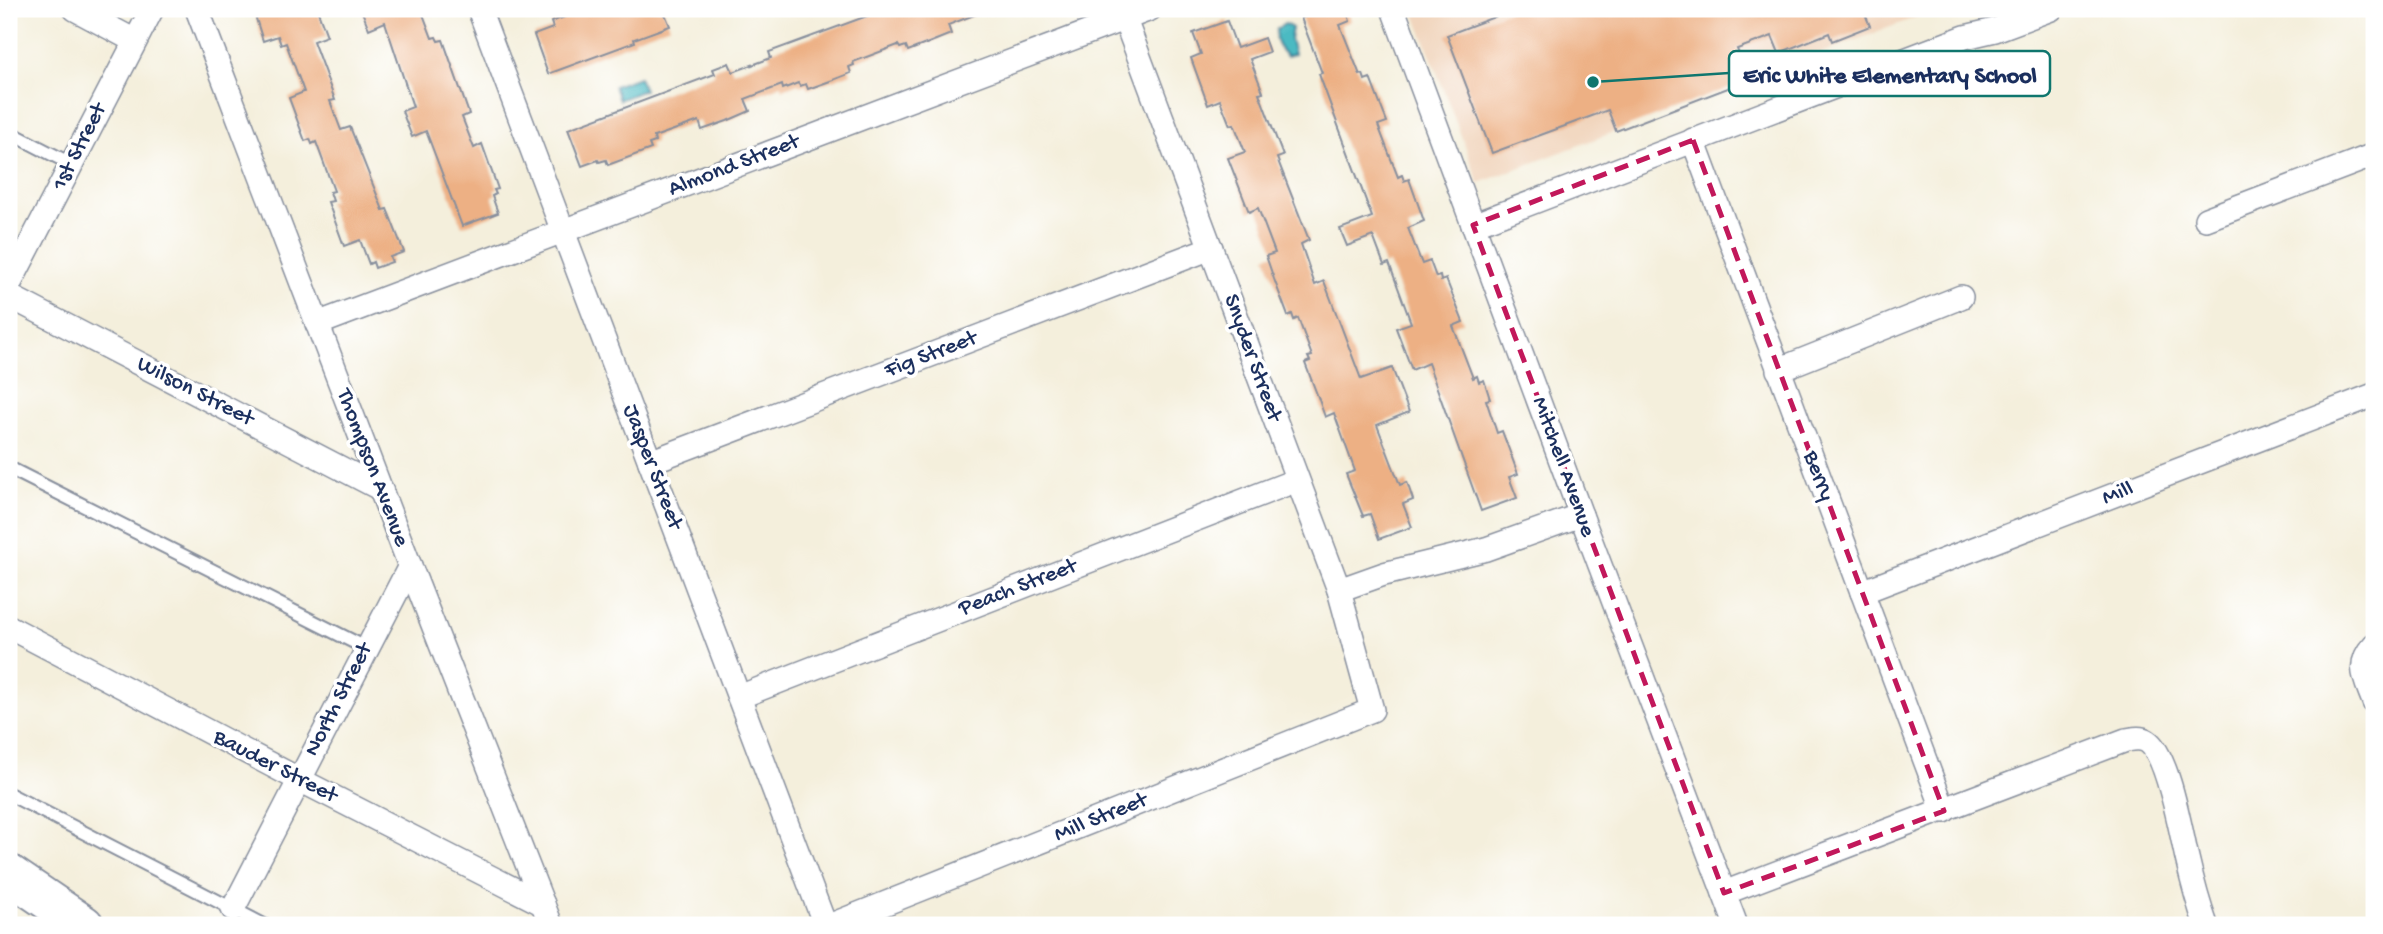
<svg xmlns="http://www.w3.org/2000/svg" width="2383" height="934" font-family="'Gochi Hand',sans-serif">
  <rect width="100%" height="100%" fill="#fff"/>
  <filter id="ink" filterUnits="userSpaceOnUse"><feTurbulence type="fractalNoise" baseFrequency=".0143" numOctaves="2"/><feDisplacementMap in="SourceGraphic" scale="14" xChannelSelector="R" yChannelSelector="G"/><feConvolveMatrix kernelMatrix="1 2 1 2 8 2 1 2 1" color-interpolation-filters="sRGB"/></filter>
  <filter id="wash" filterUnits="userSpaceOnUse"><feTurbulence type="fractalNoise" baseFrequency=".00686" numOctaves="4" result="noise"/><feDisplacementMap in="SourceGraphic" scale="28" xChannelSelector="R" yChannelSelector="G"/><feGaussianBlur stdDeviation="1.57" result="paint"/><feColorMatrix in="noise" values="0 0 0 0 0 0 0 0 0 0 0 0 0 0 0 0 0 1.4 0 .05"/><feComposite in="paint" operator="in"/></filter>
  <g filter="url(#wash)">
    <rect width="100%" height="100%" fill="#f4efdc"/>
    <polygon fill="#f1d5bd" points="1413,9 1938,9 1479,183"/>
    <g fill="#4bbac2" stroke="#337490" stroke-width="2">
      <path d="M1285,24L1292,28L1290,39L1294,54L1287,56C1278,48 1273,41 1277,29Z"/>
      <polygon points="639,77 644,90 619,100 614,86"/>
    </g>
    <g id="blocks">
      <g fill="#edb084">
        <polygon points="253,9 317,9 327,36 313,41 335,100 330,101 341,130 350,127 383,210 387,209 404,252 390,257 392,262 375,268 373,262 369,264 360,240 344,246 328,202 333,201 330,192 334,191 316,142 312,144 310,139 305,141 289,98 304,92 286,43 281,45 278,36 263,41"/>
        <polygon points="361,9 421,9 432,38 436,37 438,41 443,40 469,114 462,117 474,148 482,144 498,189 494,190 496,194 492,196 498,213 462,226 426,131 412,137 402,111 413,107 385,22 369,29"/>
        <polygon points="586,9 663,9 670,26 634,39 635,42 548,74 534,35 553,28 551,22"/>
        <polygon points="886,9 987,10 948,25 951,34 926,44 908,51 906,46 900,48 898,45 853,62 854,65 849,67 851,73 833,80 808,89 806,84 800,86 798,83 783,89 782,85 745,99 750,111 727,121 702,130 699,121 654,137 655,142 649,144 651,149 608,165 606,160 599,162 598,160 582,166 568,129 715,74 713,69 729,63 733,72 771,58 769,52"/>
        <polygon points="1307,9 1346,9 1350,21 1340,25 1360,75 1363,74 1365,80 1370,78 1380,104 1387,122 1378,125 1398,177 1402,175 1404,181 1409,179 1424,221 1408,228 1422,264 1430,261 1436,277 1440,276 1441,281 1446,279 1463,322 1453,326 1473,378 1477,376 1479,382 1484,380 1490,399 1486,400 1497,433 1502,431 1518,474 1509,477 1517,498 1481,511 1428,363 1412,370 1396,328 1411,323 1389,263 1384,265 1373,236 1347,246 1340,229 1372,217 1319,74 1322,73 1301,18 1309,15"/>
        <polygon points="1515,9 1863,9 1870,26 1832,41 1829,33 1779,53 1772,36 1737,49 1749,80 1616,131 1608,110 1492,153 1447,35"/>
        <polygon points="1227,21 1237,48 1264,38 1269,52 1250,59 1263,92 1259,93 1283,156 1277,158 1309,240 1301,244 1315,285 1324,281 1361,379 1392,368 1409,412 1377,425 1400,485 1407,482 1413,500 1403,504 1412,527 1379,539 1370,514 1363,516 1346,474 1355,471 1334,413 1325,417 1318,397 1305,363 1310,361 1308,357 1312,356 1298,318 1294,320 1292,314 1288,316 1274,279 1266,256 1275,253 1258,208 1249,212 1228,158 1245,152 1234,124 1230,125 1220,100 1208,105 1191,58 1201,54 1193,33"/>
      </g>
    </g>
  </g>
  <g filter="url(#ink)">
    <use href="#blocks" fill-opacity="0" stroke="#888f9d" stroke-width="2"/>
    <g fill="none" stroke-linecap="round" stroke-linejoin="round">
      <g stroke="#888f9d" stroke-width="16">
        <g id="service">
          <polyline points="9,132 71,164"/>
          <polyline points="9,468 366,648"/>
          <polyline points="9,794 264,925"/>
        </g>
      </g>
      <g stroke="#888f9d" stroke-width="26">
        <g id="minor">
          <polyline points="75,9 135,41"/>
          <polyline points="197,9 410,566 551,925"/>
          <polyline points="479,9 825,925"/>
          <polyline points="1393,9 1581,515 1736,925"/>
          <polyline points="1693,140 1944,811"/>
          <polyline points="2206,219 2374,155"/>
          <polyline points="1473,225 1965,37 1995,30 2051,9"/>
          <polyline points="9,285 152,9"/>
          <polyline points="9,296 381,489"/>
          <polyline points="317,324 1150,9"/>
          <polyline points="1778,370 1961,297"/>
          <polyline points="650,462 1211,248"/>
          <polyline points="1339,590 1384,574 1486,549 1581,515"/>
          <polyline points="1862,592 2374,395"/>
          <polyline points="9,627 298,779 543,904"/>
          <path d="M2374,645C2355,665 2366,680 2374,702"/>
          <polyline points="739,697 1297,480"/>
          <path d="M1724,893L2126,740C2133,739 2140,737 2147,741C2168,754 2181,833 2187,858C2192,880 2198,903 2206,925"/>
          <polyline points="233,909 410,566"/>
          <polyline points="831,925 1372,710 1339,590 1121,9"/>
        </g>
      </g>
      <g stroke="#888f9d" stroke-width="42">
        <polyline id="motorway" points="9,874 84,925"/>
      </g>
      <use href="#service" stroke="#fff" stroke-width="12"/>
      <use href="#minor" stroke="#fff" stroke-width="23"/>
      <use href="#motorway" stroke="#fff" stroke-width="38"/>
    </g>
  </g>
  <path fill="none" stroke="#c2185b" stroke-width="5" stroke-dasharray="14 9" stroke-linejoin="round" d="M1693,140L1944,811L1724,893L1473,225Z"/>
  <g text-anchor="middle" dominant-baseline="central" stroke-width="7" stroke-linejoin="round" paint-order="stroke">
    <g font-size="23" fill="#1b2f5e" stroke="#fff">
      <text transform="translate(80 147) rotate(-63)">1st Street</text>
      <text transform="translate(734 166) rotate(-21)">Almond Street</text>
      <text transform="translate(931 355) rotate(-21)">Fig Street</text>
      <text transform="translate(1252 358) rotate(70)">Snyder Street</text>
      <text transform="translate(195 392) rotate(27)">Wilson Street</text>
      <text transform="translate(652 467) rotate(69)">Jasper Street</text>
      <text transform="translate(1563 467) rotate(70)">Mitchell Avenue</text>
      <text transform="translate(372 468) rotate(69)">Thompson Avenue</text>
      <text transform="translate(1818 476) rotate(69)">Berry</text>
      <text transform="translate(2118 494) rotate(-21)">Mill</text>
      <text transform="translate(1018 588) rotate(-21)">Peach Street</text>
      <text transform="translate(339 700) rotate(-63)">North Street</text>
      <text transform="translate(275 767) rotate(27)">Bauder Street</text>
      <text transform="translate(1101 818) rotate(-22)">Mill Street</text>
    </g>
  </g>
  <path fill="none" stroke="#0f766e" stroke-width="2.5" d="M1593 82L1729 73"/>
  <circle fill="#0f766e" stroke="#fff" stroke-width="2.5" cx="1593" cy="82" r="7"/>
  <rect fill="#fff" stroke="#0f766e" stroke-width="2.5" x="1729" y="51" width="321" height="45" rx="7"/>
  <g font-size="24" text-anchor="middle" font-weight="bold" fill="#1b2f5e">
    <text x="1890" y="82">Eric White Elementary School</text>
  </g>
  <rect width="2383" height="934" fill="none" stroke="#fff" stroke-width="35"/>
</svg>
